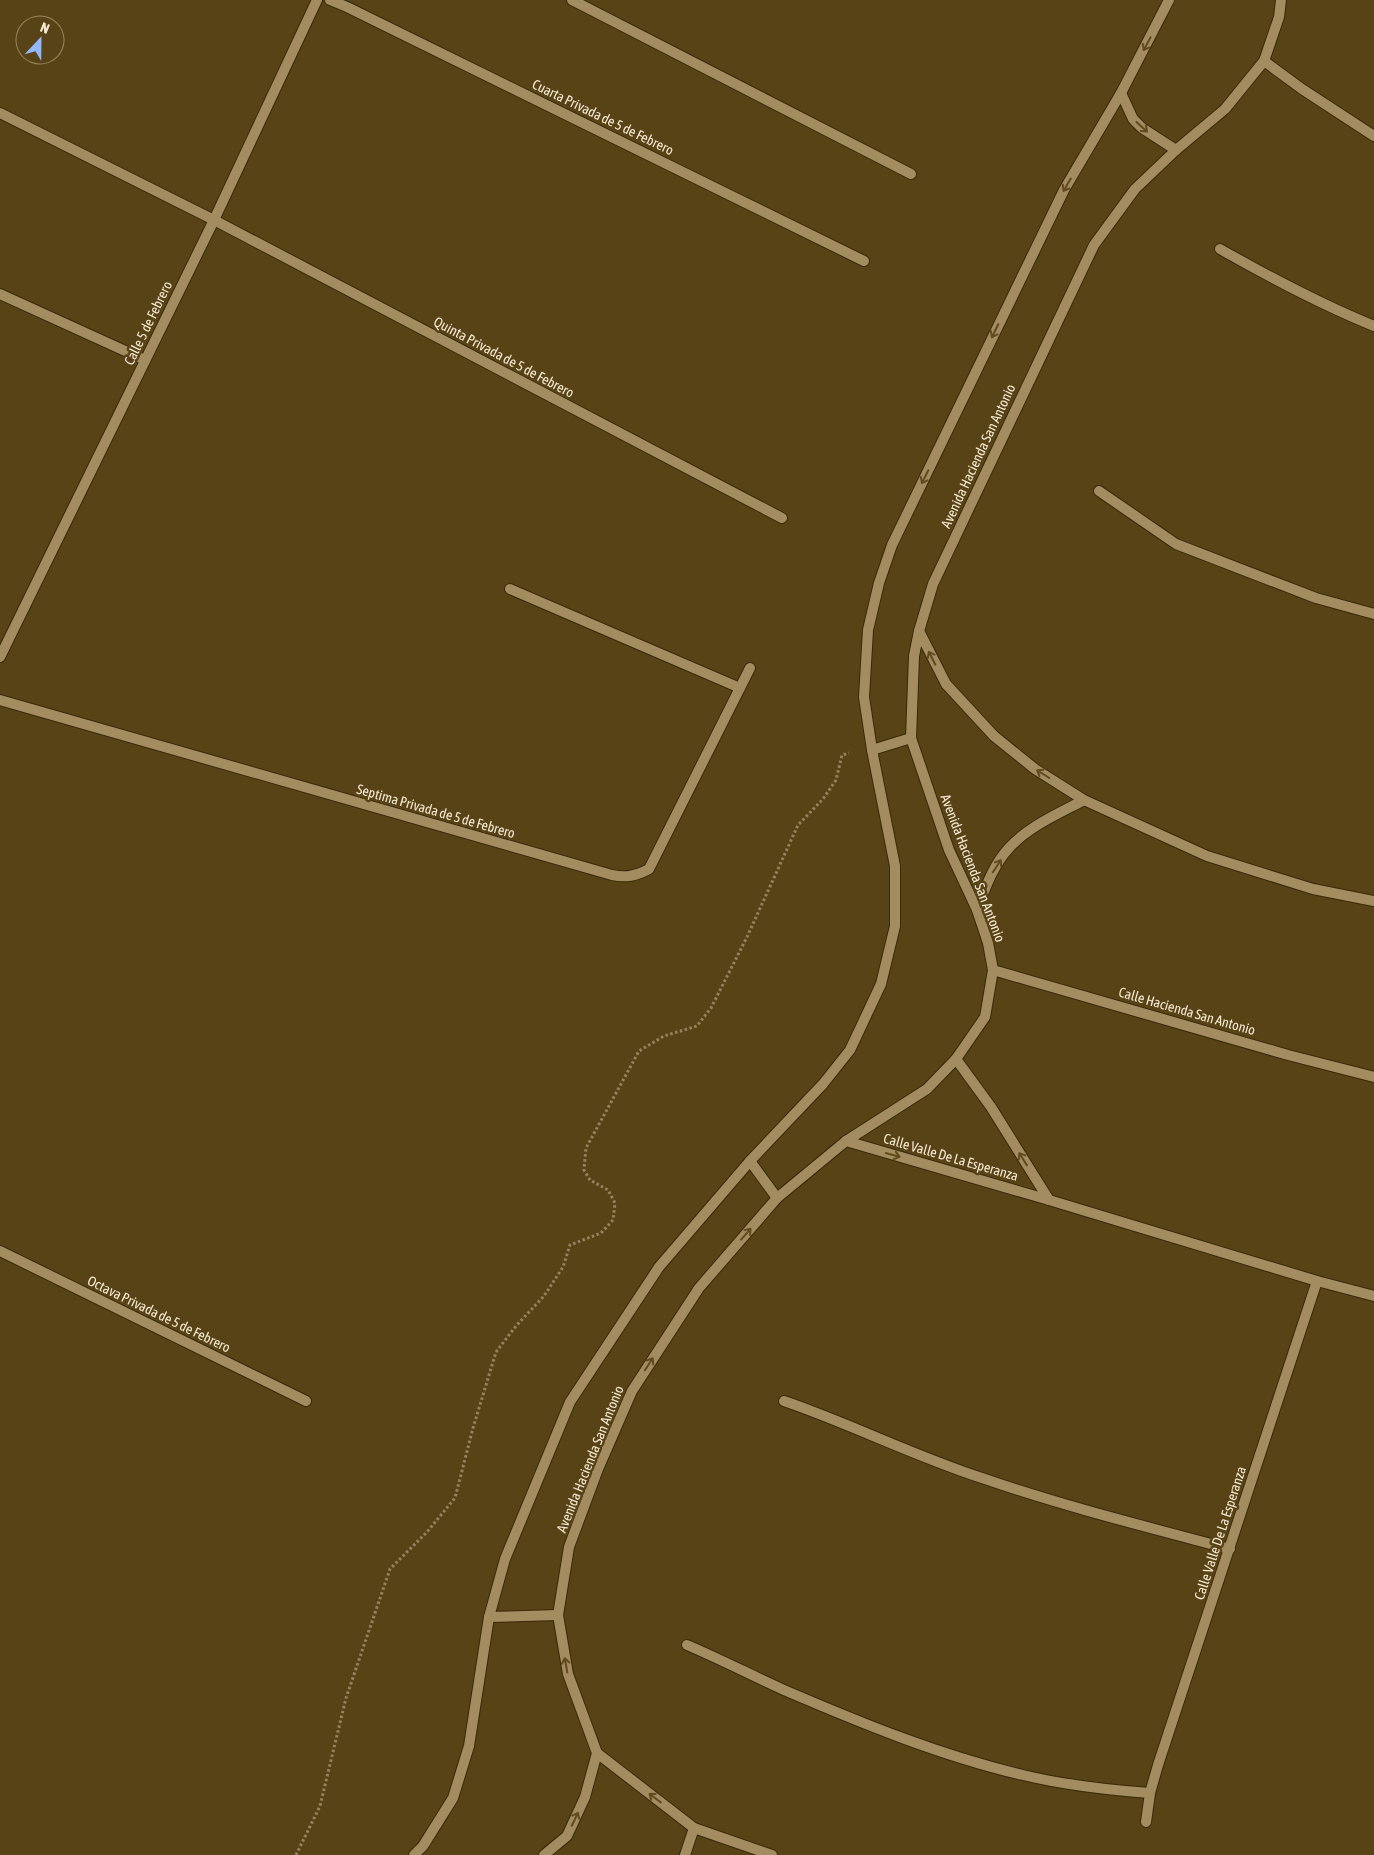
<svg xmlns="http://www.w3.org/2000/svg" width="1374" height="1855" font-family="'Asap Condensed',sans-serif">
  <rect width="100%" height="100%" fill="#584317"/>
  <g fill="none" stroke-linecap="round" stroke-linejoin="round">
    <g stroke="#392a08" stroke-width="12">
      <g id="street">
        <polyline points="330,0 347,7 864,261"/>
        <polyline points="572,0 911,174"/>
        <polyline points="1264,61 1302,89 1374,136"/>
        <polyline points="1121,93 1133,119 1142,128 1176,150"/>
        <polyline points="0,113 214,220 782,518"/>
        <path d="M1220,249C1271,278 1320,304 1374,326"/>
        <polyline points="0,294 145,360"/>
        <polyline points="1099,491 1176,544 1316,598 1374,614"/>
        <polyline points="510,589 740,688"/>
        <polyline points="919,631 946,684 994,736 1035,769 1084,800 1207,856 1313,889 1374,901"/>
        <polyline points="0,657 214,220 317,0"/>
        <path d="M0,700L612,875C626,878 636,876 649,869L750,668"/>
        <polyline points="872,750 911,738"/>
        <path d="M977,910C985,889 993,865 1009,848C1029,826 1058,814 1084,800"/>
        <polyline points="993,970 1288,1055 1374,1077"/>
        <polyline points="956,1059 991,1107 1049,1200"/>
        <polyline points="846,1141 1049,1200 1317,1281 1374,1296"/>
        <polyline points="750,1161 777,1198"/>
        <polyline points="0,1251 306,1401"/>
        <path d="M784,1401C851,1424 914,1456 982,1478C1063,1506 1147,1527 1230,1549"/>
        <polyline points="489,1617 558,1615"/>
        <path d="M687,1645C720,1659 751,1675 784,1690C861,1723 941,1756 1023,1775C1064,1785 1108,1790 1150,1793"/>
        <polyline points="597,1753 694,1828 772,1855"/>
        <polyline points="1146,1822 1150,1793 1158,1765 1317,1281"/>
        <polyline points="414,1855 423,1846 453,1798 469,1746 489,1617 505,1559 570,1402 659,1267 750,1161 823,1084 850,1050 881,984 895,926 895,866 872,750 864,697 868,630 879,583 892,545 1064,190 1121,93 1169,0"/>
        <polyline points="544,1855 567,1836 585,1797 597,1753 568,1674 558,1615 569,1547 598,1469 632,1391 699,1288 777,1198 846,1141 927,1089 956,1059 985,1017 993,970 988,943 977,910 949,850 911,738 914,656 919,631 933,584 1094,245 1135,189 1176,150 1225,109 1264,61 1279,17 1281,0"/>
        <polyline points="685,1855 694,1828"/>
      </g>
    </g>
    <polyline stroke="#95835f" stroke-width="3" stroke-dasharray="2.5 2.5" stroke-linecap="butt" points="296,1855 320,1806 346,1698 390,1569 427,1532 455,1498 473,1428 496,1352 516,1326 544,1296 563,1267 570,1245 601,1233 613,1220 615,1203 608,1190 590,1180 584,1170 586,1148 639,1051 664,1036 697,1026 711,1008 747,937 798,825 823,799 836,780 842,755 849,753"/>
    <use href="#street" stroke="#a48c61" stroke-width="10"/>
  </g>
  <defs><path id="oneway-shaft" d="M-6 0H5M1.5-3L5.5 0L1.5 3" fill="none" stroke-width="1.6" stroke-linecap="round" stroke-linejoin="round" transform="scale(1.25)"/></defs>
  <g stroke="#604a1e">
    <use href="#oneway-shaft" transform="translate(1147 44) rotate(118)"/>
    <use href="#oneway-shaft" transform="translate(1142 127) rotate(42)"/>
    <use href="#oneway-shaft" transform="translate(1067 185) rotate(120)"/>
    <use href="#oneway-shaft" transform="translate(995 331) rotate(116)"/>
    <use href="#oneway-shaft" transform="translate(925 477) rotate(116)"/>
    <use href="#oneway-shaft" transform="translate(932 658) rotate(-117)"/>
    <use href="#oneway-shaft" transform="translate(1043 774) rotate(-148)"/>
    <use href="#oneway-shaft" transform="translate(997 866) rotate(-57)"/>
    <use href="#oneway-shaft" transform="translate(893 1155) rotate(16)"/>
    <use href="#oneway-shaft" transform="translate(1023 1159) rotate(-122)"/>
    <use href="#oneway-shaft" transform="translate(746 1234) rotate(-49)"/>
    <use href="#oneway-shaft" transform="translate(649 1364) rotate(-57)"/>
    <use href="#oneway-shaft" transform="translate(566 1665) rotate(-100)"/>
    <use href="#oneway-shaft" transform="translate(655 1798) rotate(-143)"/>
    <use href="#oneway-shaft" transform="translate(575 1819) rotate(-65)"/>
  </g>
  <g text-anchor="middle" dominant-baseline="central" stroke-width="5" stroke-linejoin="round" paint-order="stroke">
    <g font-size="14" fill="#f6ead3" stroke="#584317">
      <text transform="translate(603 117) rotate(26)">Cuarta Privada de 5 de Febrero</text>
      <text transform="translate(148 323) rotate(-64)">Calle 5 de Febrero</text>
      <text transform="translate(504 357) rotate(28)">Quinta Privada de 5 de Febrero</text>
      <text transform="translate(978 456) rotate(-65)">Avenida Hacienda San Antonio</text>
      <text transform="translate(436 811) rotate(16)">Septima Privada de 5 de Febrero</text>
      <text transform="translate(973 868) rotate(69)">Avenida Hacienda San Antonio</text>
      <text transform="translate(1187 1011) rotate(16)">Calle Hacienda San Antonio</text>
      <text transform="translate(951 1157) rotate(16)">Calle Valle De La Esperanza</text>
      <text transform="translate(159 1314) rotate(26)">Octava Privada de 5 de Febrero</text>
      <text transform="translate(590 1459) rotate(-68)">Avenida Hacienda San Antonio</text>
      <text transform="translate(1220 1533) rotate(-72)">Calle Valle De La Esperanza</text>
    </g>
  </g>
  <g transform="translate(40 40) rotate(22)"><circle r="24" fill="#584317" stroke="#978662"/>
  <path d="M0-4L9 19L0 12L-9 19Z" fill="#92b7fd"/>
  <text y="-8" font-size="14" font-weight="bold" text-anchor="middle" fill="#f6ead3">N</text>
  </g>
</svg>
